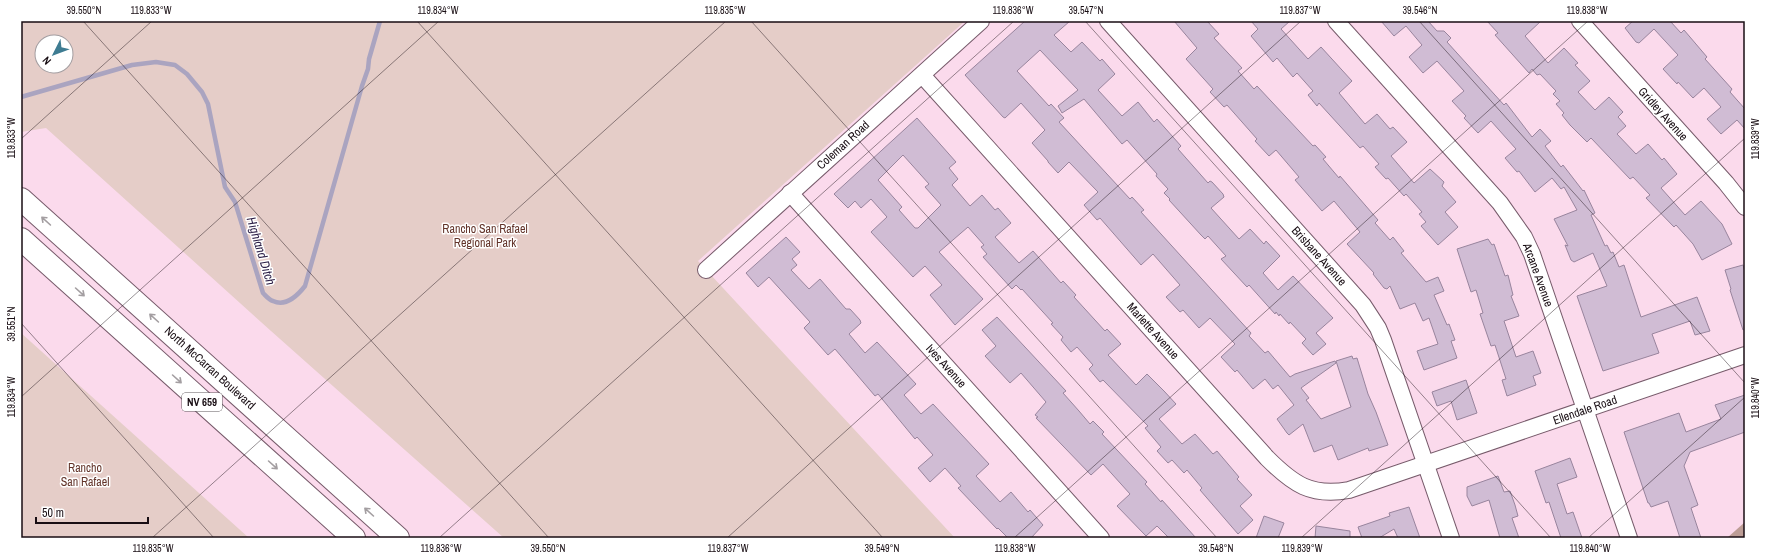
<svg xmlns="http://www.w3.org/2000/svg" width="1766" height="559" font-family="'Archivo Narrow',sans-serif">
  <rect width="100%" height="100%" fill="#fbdaec"/>
  <g fill="#e5cdc8" fill-rule="evenodd">
    <path d="M21,21H965L698,261L955,538H504L271,331L46,128L21,132ZM42,42H66V66H42Z"/>
    <polygon points="21,333 249,538 21,538"/>
  </g>
  <polygon fill="#bd9d96" points="1745,522 1745,538 1727,538"/>
  <g fill="none" stroke-linecap="round" stroke-linejoin="round">
    <path stroke="#aaa4c0" stroke-width="4.5" d="M21,97L132,65L156,62L175,65L187,74L202,92L208,104L225,187L235,202L263,293C266,296 269,300 273,301C286,307 298,295 305,286L362,86L368,69L369,59L380,21"/>
  </g>
  <g fill="#d0bcd4" stroke="#98849d" fill-rule="evenodd">
    <polygon points="1025,21 1070,21 1054,35 1071,52 1082,42 1100,61 1102,59 1115,74 1098,90 1122,116 1138,102 1154,122 1157,119 1181,146 1178,149 1208,183 1210,181 1212,182 1223,194 1224,197 1211,208 1239,239 1250,229 1264,244 1266,241 1280,256 1263,273 1278,290 1293,276 1333,318 1316,333 1326,344 1313,355 1302,343 1306,339 1290,322 1289,324 1280,314 1279,316 1276,312 1275,314 1249,285 1247,287 1221,259 1226,256 1208,236 1205,239 1201,235 1169,200 1170,199 1164,193 1168,189 1156,176 1157,174 1127,140 1122,144 1084,99 1062,113 1058,106 1078,90 1040,50 1017,71 1049,106 1051,104 1064,118 1059,122 1130,199 1132,197 1144,210 1141,212 1251,333 1249,336 1265,353 1268,351 1290,377 1295,374 1335,361 1336,363 1301,388 1309,398 1306,400 1321,419 1351,407 1336,361 1352,356 1353,359 1357,358 1368,394 1376,412 1388,445 1369,451 1368,448 1338,460 1332,445 1314,452 1303,424 1289,435 1287,433 1277,419 1294,405 1278,385 1273,389 1265,379 1253,389 1237,370 1235,372 1221,357 1235,344 1210,318 1199,328 1183,310 1180,312 1166,297 1180,285 1153,254 1141,265 1100,218 1097,220 1084,205 1098,192 1069,162 1058,173 1048,162 1048,161 1032,143 1045,130 1021,103 1005,118 1003,117 965,75"/>
    <polygon points="1174,21 1207,21 1219,34 1214,38 1242,68 1238,71 1254,89 1257,86 1313,146 1315,145 1326,157 1323,159 1339,178 1340,176 1378,220 1375,223 1390,240 1393,237 1404,251 1401,253 1426,282 1438,277 1444,291 1434,295 1447,325 1449,324 1455,340 1451,341 1457,358 1424,370 1417,351 1438,344 1429,318 1423,321 1415,303 1400,309 1390,286 1387,289 1384,288 1373,274 1374,273 1347,244 1360,232 1334,201 1322,211 1295,180 1299,177 1276,150 1269,156 1255,141 1257,139 1227,105 1224,107 1210,92 1213,89 1186,59 1197,48"/>
    <polygon points="1251,21 1290,21 1281,29 1308,59 1321,47 1352,81 1339,93 1365,124 1377,114 1390,129 1393,127 1407,142 1391,156 1414,183 1430,169 1444,182 1442,186 1456,202 1445,212 1458,227 1438,245 1421,226 1426,222 1419,214 1422,212 1406,194 1404,196 1388,178 1386,179 1375,167 1379,164 1363,146 1360,148 1319,103 1317,106 1308,95 1313,91 1297,73 1293,77 1277,58 1273,62 1251,36 1258,29"/>
    <polygon points="1381,21 1428,21 1437,31 1444,31 1451,38 1447,42 1504,105 1506,103 1532,137 1540,129 1551,141 1545,146 1561,167 1563,165 1583,191 1584,190 1595,213 1591,215 1605,246 1607,245 1611,253 1613,252 1619,267 1624,265 1641,317 1697,297 1710,331 1695,335 1690,321 1652,334 1659,353 1603,371 1577,296 1607,286 1593,253 1574,262 1571,260 1565,245 1568,246 1554,219 1577,210 1564,187 1561,189 1552,178 1535,192 1519,171 1517,172 1505,158 1516,149 1491,121 1478,133 1464,118 1466,116 1452,101 1464,91 1437,61 1423,73 1409,57 1422,45 1406,26 1394,36"/>
    <polygon points="1487,21 1541,21 1525,36 1548,63 1564,48 1578,63 1575,65 1590,81 1578,92 1595,110 1609,97 1623,112 1618,117 1626,126 1617,134 1636,154 1648,144 1662,160 1664,158 1677,174 1661,188 1685,215 1701,201 1722,224 1732,244 1702,260 1693,244 1676,225 1674,227 1646,198 1650,195 1633,177 1630,179 1591,138 1587,142 1570,125 1562,115 1564,113 1556,104 1560,101 1553,94 1556,91 1540,74 1537,75 1532,69 1529,73 1495,35 1498,33"/>
    <polygon points="1633,21 1670,21 1681,33 1684,30 1707,57 1705,59 1732,89 1730,92 1745,109 1745,129 1737,120 1721,134 1707,119 1721,107 1704,88 1693,98 1678,82 1677,84 1663,69 1678,55 1654,29 1639,43 1636,42 1625,28"/>
    <path d="M917,118L956,162L949,168L958,179L952,185L970,206L982,195L995,210L998,208L1011,223L995,237L1019,263L1033,251L1061,283L1063,281L1076,295L1074,297L1105,331L1107,329L1121,344L1108,355L1136,385L1147,374L1164,391L1176,404L1159,419L1182,444L1195,434L1213,454L1217,451L1239,477L1237,479L1252,495L1240,506L1253,520L1238,534L1200,490L1202,488L1187,470L1184,473L1172,460L1168,463L1157,451L1161,447L1145,428L1148,426L1103,380L1100,382L1089,369L1093,365L1077,347L1071,352L1061,340L1063,337L1051,324L1053,323L1022,289L1021,290L1016,285L1012,289L983,257L987,254L981,247L984,245L968,227L939,252L983,299L955,325L930,295L942,285L925,266L913,277L871,232L887,217L871,199L861,208L855,201L848,208L834,194ZM903,155L929,184L925,187L941,205L918,228H915L899,210L902,207L878,180Z"/>
    <polygon points="786,237 800,252 792,259 797,265 791,270 809,289 820,279 846,309 850,309 860,320 861,323 849,334 865,353 877,342 916,384 904,395 921,414 933,404 989,464 976,476 1000,502 1011,492 1028,512 1030,510 1043,525 1031,538 1008,538 998,528 997,529 958,488 961,486 945,468 930,482 918,468 933,455 917,437 915,439 878,394 875,396 835,349 828,355 804,328 810,322 769,277 758,287 746,273"/>
    <polygon points="1488,239 1492,245 1494,244 1505,276 1508,275 1513,295 1511,296 1519,316 1504,321 1516,357 1533,351 1541,373 1533,376 1536,385 1507,396 1502,380 1506,379 1495,345 1491,346 1480,314 1483,313 1476,290 1471,292 1457,249"/>
    <polygon points="1743,265 1745,272 1745,329 1743,330 1730,290 1731,289 1725,270"/>
    <polygon points="997,317 1066,391 1063,393 1079,411 1090,424 1093,421 1104,432 1102,434 1147,482 1145,484 1161,502 1162,500 1196,538 1169,538 1157,526 1146,536 1117,506 1130,494 1103,464 1091,475 1036,418 1038,417 1035,415 1046,402 1021,373 1010,383 985,356 996,346 982,330"/>
    <polygon points="1466,380 1477,413 1457,420 1451,401 1437,406 1432,392"/>
    <polygon points="1745,395 1745,432 1690,452 1684,466 1698,505 1691,508 1701,538 1680,538 1668,501 1651,507 1649,503 1648,503 1624,432 1679,413 1686,432 1721,419 1715,405"/>
    <polygon points="1570,458 1577,477 1557,484 1567,514 1573,512 1582,538 1561,538 1549,502 1546,503 1535,471"/>
    <polygon points="1498,476 1504,492 1510,491 1515,505 1518,516 1512,518 1519,538 1500,538 1489,500 1472,506 1467,496 1467,487"/>
    <polygon points="1409,507 1420,538 1398,538 1394,529 1379,538 1362,538 1358,527 1390,516 1389,513"/>
    <polygon points="1264,516 1284,523 1278,538 1256,538"/>
    <polygon points="1316,526 1350,531 1350,538 1315,538"/>
  </g>
  <g fill="none" stroke-linecap="round" stroke-linejoin="round">
    <g stroke="#775b6b" stroke-width="18">
      <g id="minor">
        <polyline points="1108,21 1363,305 1378,328 1383,340 1451,538"/>
        <polyline points="1336,21 1500,203 1524,237 1532,254 1629,538"/>
        <polyline points="1580,21 1726,183 1745,207"/>
        <path d="M922,75L1267,458C1293,484 1311,497 1349,490L1745,355"/>
        <polyline points="790,193 1101,538"/>
        <polyline points="706,270 981,21"/>
      </g>
    </g>
    <g stroke="#775b6b" stroke-width="24">
      <g id="primary">
        <polyline points="21,199 398,538"/>
        <polyline points="21,239 354,538"/>
      </g>
    </g>
    <use href="#minor" stroke="#fff" stroke-width="16"/>
    <use href="#primary" stroke="#fff" stroke-width="22"/>
  </g>
  <defs><path id="oneway-shaft" d="M-6 0H5M1.5-3L5.5 0L1.5 3" fill="none" stroke-width="1.6" stroke-linecap="round" stroke-linejoin="round"/></defs>
  <g stroke="#a39ea1">
    <use href="#oneway-shaft" transform="translate(46 221) rotate(-138)"/>
    <use href="#oneway-shaft" transform="translate(80 292) rotate(42)"/>
    <use href="#oneway-shaft" transform="translate(154 318) rotate(-138)"/>
    <use href="#oneway-shaft" transform="translate(177 379) rotate(42)"/>
    <use href="#oneway-shaft" transform="translate(273 465) rotate(42)"/>
    <use href="#oneway-shaft" transform="translate(369 512) rotate(-138)"/>
  </g>
  <path fill="none" stroke="#180d13" stroke-width="1" stroke-opacity="0.45" d="M83,21L549,538M417,21L883,538M751,21L1217,538M1085,21L1551,538M1419,21L1745,383M21,139L152,21M21,323L214,538M21,397L439,21M152,538L726,21M439,538L1014,21M727,538L1301,21M1014,538L1588,21M1301,538L1745,138M1588,538L1745,397"/>
  <g text-anchor="middle" dominant-baseline="central" stroke-width="3" stroke-linejoin="round" paint-order="stroke">
    <rect fill="#fff" stroke="#5d565a" stroke-width="1" x="182" y="393" width="40" height="18" rx="3"/>
    <g font-size="11" font-weight="bold" fill="#180d13">
      <text x="202" y="402">NV 659</text>
    </g>
    <g font-size="12" fill="#180d13" stroke="#fff">
      <text transform="translate(1663 114) rotate(48)">Gridley Avenue</text>
      <text transform="translate(843 145) rotate(-42)">Coleman Road</text>
      <text transform="translate(1319 256) rotate(48)">Brisbane Avenue</text>
      <text transform="translate(1538 275) rotate(70)">Arcane Avenue</text>
      <text transform="translate(1153 331) rotate(48)">Marlette Avenue</text>
      <text transform="translate(946 366) rotate(48)">Ives Avenue</text>
      <text transform="translate(210 368) rotate(42)">North McCarran Boulevard</text>
      <text transform="translate(1585 410) rotate(-19)">Ellendale Road</text>
    </g>
    <g font-size="12" fill="#623329" stroke="#fff">
      <text x="485" y="229">Rancho San Rafael<tspan x="485" dy="14">Regional Park</tspan></text>
      <text x="85" y="468">Rancho<tspan x="85" dy="14">San Rafael</tspan></text>
    </g>
    <g font-size="13" font-style="italic" fill="#2e2148" stroke="#fff">
      <text transform="translate(261 251) rotate(73)">Highland Ditch</text>
    </g>
  </g>
  <rect width="1766" height="559" fill="none" stroke="#ffffff" stroke-width="44"/>
  <g transform="translate(54 54) rotate(228)"><circle r="19" fill="#ffffff" stroke="#a39ea1"/>
  <path d="M0-3L7 15L0 10L-7 15Z" fill="#3e7c92"/>
  <text y="-6" font-size="11" font-weight="bold" text-anchor="middle" fill="#180d13">N</text>
  </g>
  <path d="M36 517v6h112v-6" fill="none" stroke="#180d13" stroke-width="2"/>
  <text x="42" y="517" font-size="12" fill="#180d13" stroke="#ffffff" stroke-width="3" paint-order="stroke">50 m</text>
  <rect x="22" y="22" width="1722" height="515" fill="none" stroke="#180d13" stroke-width="1.5"/>
  <g font-size="10" text-anchor="middle" fill="#180d13">
    <text x="84" y="14">39.550°N</text>
    <text x="151" y="14">119.833°W</text>
    <text x="438" y="14">119.834°W</text>
    <text x="725" y="14">119.835°W</text>
    <text x="1013" y="14">119.836°W</text>
    <text x="1086" y="14">39.547°N</text>
    <text x="1300" y="14">119.837°W</text>
    <text x="1420" y="14">39.546°N</text>
    <text x="1587" y="14">119.838°W</text>
    <text transform="translate(11 138) rotate(-90)" y="4">119.833°W</text>
    <text transform="translate(1755 139) rotate(-90)" y="4">119.839°W</text>
    <text transform="translate(11 324) rotate(-90)" y="4">39.551°N</text>
    <text transform="translate(11 397) rotate(-90)" y="4">119.834°W</text>
    <text transform="translate(1755 398) rotate(-90)" y="4">119.840°W</text>
    <text x="153" y="552">119.835°W</text>
    <text x="441" y="552">119.836°W</text>
    <text x="548" y="552">39.550°N</text>
    <text x="728" y="552">119.837°W</text>
    <text x="882" y="552">39.549°N</text>
    <text x="1015" y="552">119.838°W</text>
    <text x="1216" y="552">39.548°N</text>
    <text x="1302" y="552">119.839°W</text>
    <text x="1590" y="552">119.840°W</text>
  </g>
</svg>
